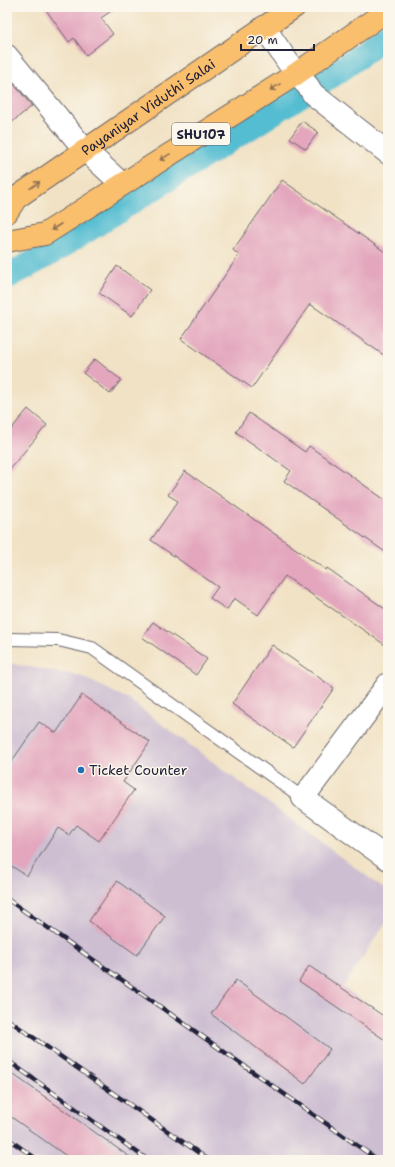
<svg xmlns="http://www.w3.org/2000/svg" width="395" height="1167" font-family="'Shantell Sans',sans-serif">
  <rect width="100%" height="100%" fill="#fbf7ec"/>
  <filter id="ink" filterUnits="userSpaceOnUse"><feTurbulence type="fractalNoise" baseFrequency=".025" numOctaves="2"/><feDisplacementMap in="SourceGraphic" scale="8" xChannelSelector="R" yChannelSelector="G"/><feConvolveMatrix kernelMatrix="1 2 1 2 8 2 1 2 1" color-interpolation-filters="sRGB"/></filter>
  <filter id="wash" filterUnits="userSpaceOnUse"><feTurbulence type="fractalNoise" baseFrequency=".012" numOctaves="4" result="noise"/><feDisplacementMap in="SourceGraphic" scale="16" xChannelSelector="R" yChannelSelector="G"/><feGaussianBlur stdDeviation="0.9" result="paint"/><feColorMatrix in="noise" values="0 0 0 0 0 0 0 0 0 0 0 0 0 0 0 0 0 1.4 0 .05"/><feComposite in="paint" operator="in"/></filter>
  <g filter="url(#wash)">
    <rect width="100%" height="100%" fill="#f1e2c5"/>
    <polygon fill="#cdbed2" points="7,663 80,676 128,699 388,892 388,919 343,987 388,1018 388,1160 7,1160"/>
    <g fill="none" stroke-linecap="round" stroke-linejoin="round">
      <polyline stroke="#54bdd1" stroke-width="25" points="7,277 51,253 336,73 388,35"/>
    </g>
    <g id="blocks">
      <g fill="#e3a6bd">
        <polygon points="44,7 117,7 101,18 113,34 86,55 74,38 69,42"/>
        <polygon points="7,76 32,106 7,126"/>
        <polygon points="302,121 318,132 306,149 290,138"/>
        <polygon points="282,180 388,254 388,358 310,304 252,388 181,339 239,255 233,250"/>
        <polygon points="117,266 150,290 132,316 99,293"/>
        <polygon points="95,359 121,380 110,394 83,373"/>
        <polygon points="28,409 47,425 7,472 7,434"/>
        <polygon points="249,413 305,452 309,446 388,502 388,554 284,481 291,471 236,432"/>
        <polygon points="185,471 326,570 327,568 388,611 388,647 285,576 258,615 234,598 227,610 210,598 218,587 151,540 178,501 168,495"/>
        <polygon points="153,622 207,659 196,675 142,637"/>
        <polygon points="272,645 334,688 293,747 232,704"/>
        <polygon points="82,695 150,742 123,782 134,790 99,841 76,825 69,835 58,828 27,876 7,863 7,768 39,722 56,733"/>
        <polygon points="117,881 165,916 137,955 89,921"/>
        <polygon points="309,966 388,1019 388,1042 299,981"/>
        <polygon points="236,980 330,1049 305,1084 211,1014"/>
        <polygon points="7,1070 134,1160 72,1160 7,1114"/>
      </g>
    </g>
  </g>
  <g filter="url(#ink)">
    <use href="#blocks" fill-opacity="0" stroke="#6a656b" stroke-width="1"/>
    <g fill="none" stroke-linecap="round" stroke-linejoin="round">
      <g stroke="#6a656b" stroke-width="14">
        <polyline id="lane" points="7,639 58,640 92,648 303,798"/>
      </g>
      <g stroke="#6a656b" stroke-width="24">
        <g id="street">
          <polyline points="264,27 296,74 308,86 313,94 388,153"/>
          <polyline points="7,56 85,150 122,184"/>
          <polyline points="388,684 303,798 388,859"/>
        </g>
      </g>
      <g stroke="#6a656b" stroke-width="24">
        <g id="primary">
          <path id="s1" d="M7,212L16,198L294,7"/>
          <polyline points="7,241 45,234 296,74 388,10"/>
        </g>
      </g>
      <use href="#lane" stroke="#fff" stroke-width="12"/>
      <use href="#street" stroke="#fff" stroke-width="22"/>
      <use href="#primary" stroke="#f9bf6d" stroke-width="22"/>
      <g stroke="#22223b" stroke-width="4.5">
        <g id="rail">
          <polyline points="7,899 378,1160"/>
          <polyline points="7,1019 209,1160"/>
          <polyline points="7,1060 148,1160"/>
          <polyline points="7,1138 38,1160"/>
          <polyline points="7,1158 10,1160"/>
        </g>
      </g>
      <use href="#rail" stroke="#fbf7ec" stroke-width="3" stroke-dasharray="9" stroke-linecap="butt"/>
    </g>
    <defs><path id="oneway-shaft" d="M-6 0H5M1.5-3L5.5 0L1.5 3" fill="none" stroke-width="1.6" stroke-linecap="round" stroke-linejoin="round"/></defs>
    <g stroke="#8e7054">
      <use href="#oneway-shaft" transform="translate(275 87) rotate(148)"/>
      <use href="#oneway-shaft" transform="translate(165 157) rotate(148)"/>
      <use href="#oneway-shaft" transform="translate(35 185) rotate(-35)"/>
      <use href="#oneway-shaft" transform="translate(56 227) rotate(147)"/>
    </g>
  </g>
  <circle fill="#1f6fb2" stroke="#fbf7ec" stroke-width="1.5" cx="81" cy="770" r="4"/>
  <g text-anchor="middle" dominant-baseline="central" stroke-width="3" stroke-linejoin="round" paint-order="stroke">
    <rect fill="#fbf7ec" stroke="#636270" stroke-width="1" x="172" y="123" width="58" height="22" rx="3"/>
    <g font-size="13" font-weight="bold" fill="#22223b">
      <text x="201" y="134">SHU107</text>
    </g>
    <g font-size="14" fill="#22223b" stroke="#fbf7ec">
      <text stroke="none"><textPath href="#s1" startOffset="177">Payaniyar Viduthi Salai</textPath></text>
    </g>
    <g font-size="14" fill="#22223b" stroke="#fbf7ec" text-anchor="start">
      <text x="89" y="770">Ticket Counter</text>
    </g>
  </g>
  <rect width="395" height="1167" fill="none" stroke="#fbf7ec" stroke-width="24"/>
  <path d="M241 44v6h73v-6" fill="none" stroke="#22223b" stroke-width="2"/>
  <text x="247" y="44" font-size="12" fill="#22223b" stroke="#fbf7ec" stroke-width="3" paint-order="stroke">20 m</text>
</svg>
